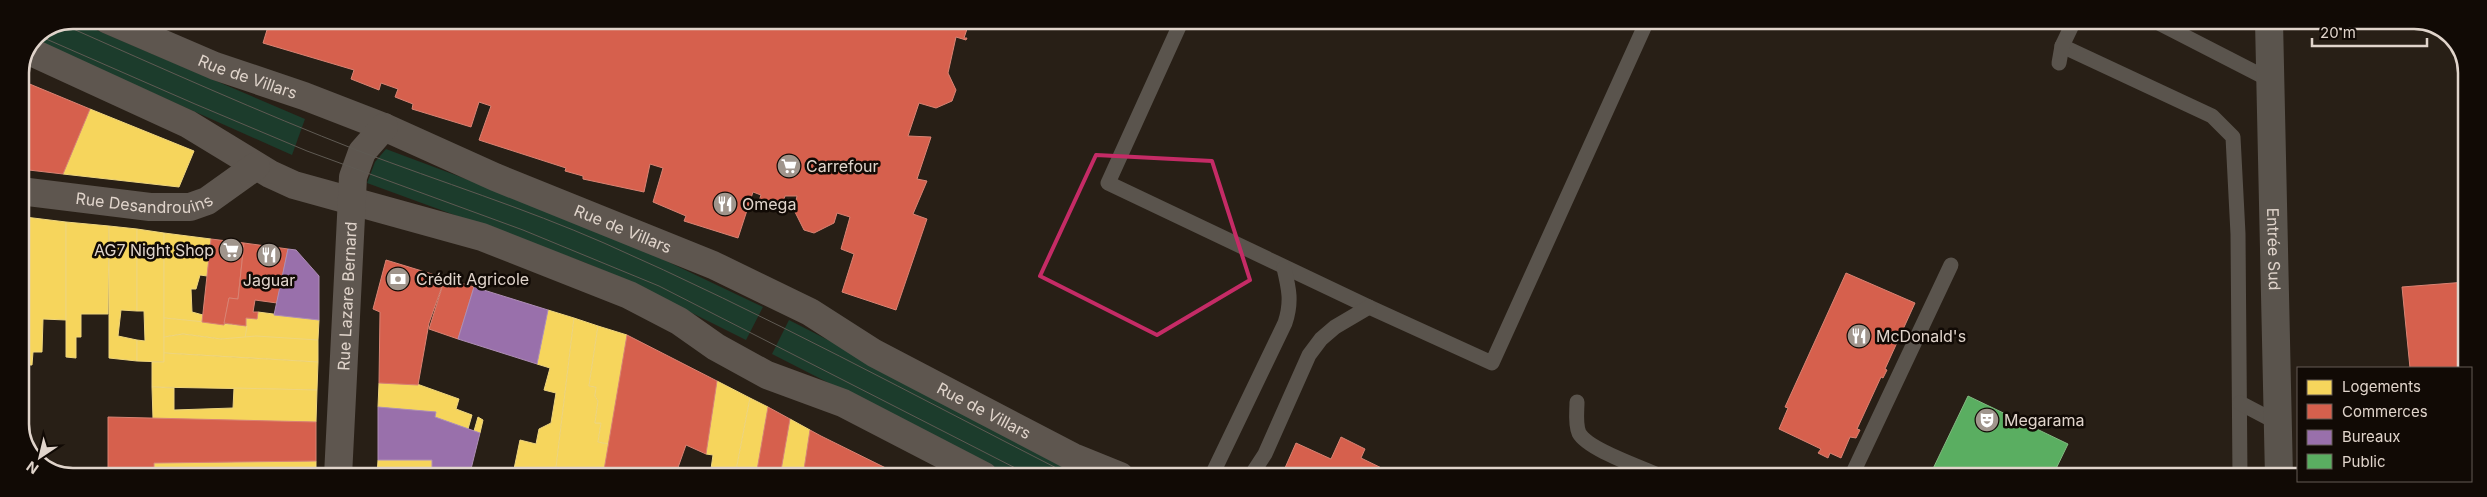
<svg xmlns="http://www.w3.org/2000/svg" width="2487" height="497" font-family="Inter,sans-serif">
  <rect width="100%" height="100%" fill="#281f16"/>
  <g fill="#1c3c2c">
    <polygon points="73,20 305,119 292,155 34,40 36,35"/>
    <polygon points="386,149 599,229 763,307 746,340 628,281 586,263 367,183 375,162"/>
    <polygon points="789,320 1094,476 1011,476 772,354"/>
  </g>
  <g fill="#f6d55c" stroke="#efd57d">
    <polygon points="158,20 183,20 179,29"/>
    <polygon points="90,109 194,151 179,187 63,174"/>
    <polygon points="20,217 25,217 21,295 20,295"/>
    <polygon points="25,217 66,222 66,320 43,319 42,352 33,352 32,365 21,365 21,272"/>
    <polygon points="66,222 109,226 108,314 81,314 81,337 76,337 76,358 66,357"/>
    <polygon points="109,226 137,229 137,311 121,310 118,336 137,340 137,361 109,358"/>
    <polygon points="137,229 164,233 164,362 137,361 137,340 145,341 144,311 137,311"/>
    <polygon points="164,233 211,239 207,276 200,275 196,289 191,289 192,312 203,315 202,322 164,318"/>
    <polygon points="548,310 574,318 555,476 514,469 520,440 536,444 539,429 551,423 556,393 544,390 550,368 537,364"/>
    <polygon points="258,312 319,320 318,340 245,338 246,318 257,319"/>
    <polygon points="164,318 247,326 245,338 221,339 183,334 164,337"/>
    <polygon points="574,318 598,326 589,386 596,387 595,396 598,401 595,423 601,423 598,442 609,444 603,476 555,476"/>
    <polygon points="598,326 627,335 609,444 598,442 601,423 595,423 598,401 595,396 596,387 589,386"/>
    <polygon points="183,334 221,339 256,336 318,340 318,362 164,353 164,337"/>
    <polygon points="164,353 318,362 317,390 152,387 152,362 164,362"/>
    <polygon points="717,381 750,398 735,476 710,476 713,455 706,454"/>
    <polygon points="379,383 417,384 459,399 456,409 472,415 468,429 435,417 436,412 378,407"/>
    <polygon points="152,387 174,388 174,410 233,408 234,388 317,390 316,422 153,419"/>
    <polygon points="750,398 768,407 756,476 735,476"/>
    <polygon points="478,417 483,420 480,433 474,431"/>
    <polygon points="790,419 810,430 803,476 780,476"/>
    <polygon points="378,460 432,460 433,476 377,476"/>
    <polygon points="316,461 316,476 154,473 154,463"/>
    <polygon points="433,468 471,469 470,476 433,476"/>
    <polygon points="471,469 514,469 529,472 528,476 470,476"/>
  </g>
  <g fill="#d6604d" stroke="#d98373">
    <polygon points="270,20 970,20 964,38 967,38 966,40 956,37 948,73 956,90 952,101 936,108 919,103 908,136 931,137 917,179 927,181 913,214 927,219 896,310 842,292 854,254 841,249 850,217 837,213 834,223 814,233 804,230 794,210 797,196 785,196 781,209 759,201 761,195 753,192 738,238 684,221 686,216 653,202 663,168 650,164 644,192 583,179 583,176 565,171 566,168 479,140 491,106 479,102 471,127 412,109 413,104 395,97 398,89 381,83 379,90 351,79 354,70 263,43"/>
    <polygon points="20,80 90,109 63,174 20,169"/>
    <polygon points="211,239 244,243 238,299 229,298 224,325 202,322"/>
    <polygon points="244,243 288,249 277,303 255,300 253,312 258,312 257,319 246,318 246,326 224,323 229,298 238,299"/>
    <polygon points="386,260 445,278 429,323 418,385 379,383 380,312 373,309"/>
    <polygon points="1846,273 1915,303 1885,369 1887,370 1883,378 1881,377 1857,429 1860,430 1856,438 1850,437 1841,458 1830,453 1828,458 1818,453 1821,449 1779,429 1788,408 1785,407"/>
    <polygon points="445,278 474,287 458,339 429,329"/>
    <polygon points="2466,282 2466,368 2410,368 2402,287"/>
    <polygon points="627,335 717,381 706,454 686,445 675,476 603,476"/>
    <polygon points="768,407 790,419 780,476 756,476"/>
    <polygon points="108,417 316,422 316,461 154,463 154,476 108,476"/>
    <polygon points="810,430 821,436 902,476 803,476"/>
    <polygon points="1341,437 1365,449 1361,458 1400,477 1281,477 1296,443 1331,459"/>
  </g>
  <g fill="#9970ab" stroke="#ae8eb5">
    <polygon points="288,249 296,250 319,276 319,320 274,315"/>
    <polygon points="474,287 548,310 537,364 458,339"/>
    <polygon points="378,407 436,412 435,417 480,433 471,469 432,468 432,460 378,460"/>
  </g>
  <polygon fill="#5aae61" stroke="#82b981" points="1968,396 2068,444 2052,477 1929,477"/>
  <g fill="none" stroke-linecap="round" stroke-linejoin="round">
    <g stroke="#5a544d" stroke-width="15">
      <polyline points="1182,20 1108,183 1369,307 1492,363 1647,21"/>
      <polyline points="2155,21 2270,80"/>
      <polyline points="2062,46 2212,116 2233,137 2238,234 2240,477"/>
      <polyline points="2059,63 2062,46 2074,21"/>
      <path d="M1577,402C1577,411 1575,424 1579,433C1588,450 1644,468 1662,477"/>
      <polyline points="2240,403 2278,423"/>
      <path d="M1211,477L1285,323C1292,302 1289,289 1284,268"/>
      <polyline points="1250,477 1265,454 1309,355 1321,339 1335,327 1369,307"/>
      <polyline points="1851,477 1951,265"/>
    </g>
    <path stroke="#5a544d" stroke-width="28" id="s1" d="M2269,21L2279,477"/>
    <g stroke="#5e564f" stroke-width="28">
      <path id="s2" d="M108,20L215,66L304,96L384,127L495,177L713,265L810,312L874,353L1073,457L1120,476"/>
      <polyline points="29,51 188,124 270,174 294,185 482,237 629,295 679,321 716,347 767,375 843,403 984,476"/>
      <path id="s3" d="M20,191L150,207H190L207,201L256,166"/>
      <path id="s4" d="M338,476L353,177L362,152L384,127"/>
    </g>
    <g stroke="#5f5a53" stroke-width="1">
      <path d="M62,24C161,68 259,112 359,151C441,182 524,208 604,243C763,313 917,397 1072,476"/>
      <polyline points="37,35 195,104 307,151 523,230 659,286 1031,476"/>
    </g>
  </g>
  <path fill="none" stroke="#c52b66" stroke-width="4" stroke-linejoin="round" d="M1096,155L1212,161L1250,280L1157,335L1040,276Z"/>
  <defs>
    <g id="supermarket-disc" transform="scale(1.25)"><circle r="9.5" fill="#a0958c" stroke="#110a05"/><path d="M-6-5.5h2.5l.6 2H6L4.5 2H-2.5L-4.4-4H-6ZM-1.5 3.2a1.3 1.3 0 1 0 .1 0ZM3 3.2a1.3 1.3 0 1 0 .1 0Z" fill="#fff"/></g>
    <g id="restaurant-disc" transform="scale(1.25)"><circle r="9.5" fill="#a0958c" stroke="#110a05"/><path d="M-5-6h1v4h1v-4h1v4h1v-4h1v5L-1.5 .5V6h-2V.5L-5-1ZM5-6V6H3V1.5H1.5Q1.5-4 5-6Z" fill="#fff"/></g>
    <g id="bank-disc" transform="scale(1.25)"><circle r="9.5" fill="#a0958c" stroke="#110a05"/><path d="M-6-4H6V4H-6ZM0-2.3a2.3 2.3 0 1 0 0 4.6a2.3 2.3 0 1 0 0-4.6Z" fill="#fff"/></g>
    <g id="theatre-disc" transform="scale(1.25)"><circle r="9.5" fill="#a0958c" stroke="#110a05"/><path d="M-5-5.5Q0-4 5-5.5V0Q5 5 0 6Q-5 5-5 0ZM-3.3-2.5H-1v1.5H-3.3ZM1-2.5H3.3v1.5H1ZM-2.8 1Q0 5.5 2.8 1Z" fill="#fff"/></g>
  </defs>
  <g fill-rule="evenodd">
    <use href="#supermarket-disc" x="789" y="166"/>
    <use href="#restaurant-disc" x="725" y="204"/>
    <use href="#supermarket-disc" x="231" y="250"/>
    <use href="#restaurant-disc" x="269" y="255"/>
    <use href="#bank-disc" x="398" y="279"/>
    <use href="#restaurant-disc" x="1859" y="336"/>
    <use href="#theatre-disc" x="1987" y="420"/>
  </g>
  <g text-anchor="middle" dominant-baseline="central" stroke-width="5" stroke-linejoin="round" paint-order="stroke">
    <g font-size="16" fill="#e0d4cb" stroke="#110a05">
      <text stroke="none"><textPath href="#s2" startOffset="151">Rue de Villars</textPath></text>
      <text stroke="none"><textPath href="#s3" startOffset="125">Rue Desandrouins</textPath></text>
      <text stroke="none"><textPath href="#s2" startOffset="556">Rue de Villars</textPath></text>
      <text stroke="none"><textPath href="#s1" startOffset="228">Entrée Sud</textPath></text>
      <text stroke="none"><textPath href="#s4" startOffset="180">Rue Lazare Bernard</textPath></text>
      <text stroke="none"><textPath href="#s2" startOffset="961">Rue de Villars</textPath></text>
    </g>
    <g font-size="16" fill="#e0d4cb" stroke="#110a05" text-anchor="start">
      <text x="806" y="166">Carrefour</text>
      <text x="742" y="204">Omega</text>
      <text x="214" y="250" text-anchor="end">AG7 Night Shop</text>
      <text x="416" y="279">Crédit Agricole</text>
      <text x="269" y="280" text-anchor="middle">Jaguar</text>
      <text x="1876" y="336">McDonald's</text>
      <text x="2004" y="420">Megarama</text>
    </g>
  </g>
  <path d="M0 0H2487V497H0ZM73 29H2414A44 44 0 0 1 2458 73V424A44 44 0 0 1 2414 468H73A44 44 0 0 1 29 424V73A44 44 0 0 1 73 29Z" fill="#110a05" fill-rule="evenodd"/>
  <path fill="none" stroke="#e0d4cb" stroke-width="2.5" d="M73 29H2414A44 44 0 0 1 2458 73V424A44 44 0 0 1 2414 468H73A44 44 0 0 1 29 424V73A44 44 0 0 1 73 29Z"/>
  <rect x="2297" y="367" width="175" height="115" fill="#110a05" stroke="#645b54"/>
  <rect x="2307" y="380" width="25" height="15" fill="#f6d55c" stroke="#645b54"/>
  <text x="2342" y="392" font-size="15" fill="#e0d4cb">Logements</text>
  <rect x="2307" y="404" width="25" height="15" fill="#d6604d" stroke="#645b54"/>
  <text x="2342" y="417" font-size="15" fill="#e0d4cb">Commerces</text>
  <rect x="2307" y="430" width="25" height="15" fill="#9970ab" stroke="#645b54"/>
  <text x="2342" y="442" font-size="15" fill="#e0d4cb">Bureaux</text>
  <rect x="2307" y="454" width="25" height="15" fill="#5aae61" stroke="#645b54"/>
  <text x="2342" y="467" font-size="15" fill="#e0d4cb">Public</text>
  <g transform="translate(40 457) rotate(215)" stroke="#110a05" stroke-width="4" paint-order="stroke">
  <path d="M0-4L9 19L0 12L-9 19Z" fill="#e0d4cb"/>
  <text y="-8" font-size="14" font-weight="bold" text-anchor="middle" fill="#e0d4cb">N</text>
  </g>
  <path d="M2312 38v8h115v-8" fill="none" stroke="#e0d4cb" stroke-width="2.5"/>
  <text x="2320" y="38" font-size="15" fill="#e0d4cb" stroke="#110a05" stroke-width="4" paint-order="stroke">20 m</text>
</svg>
